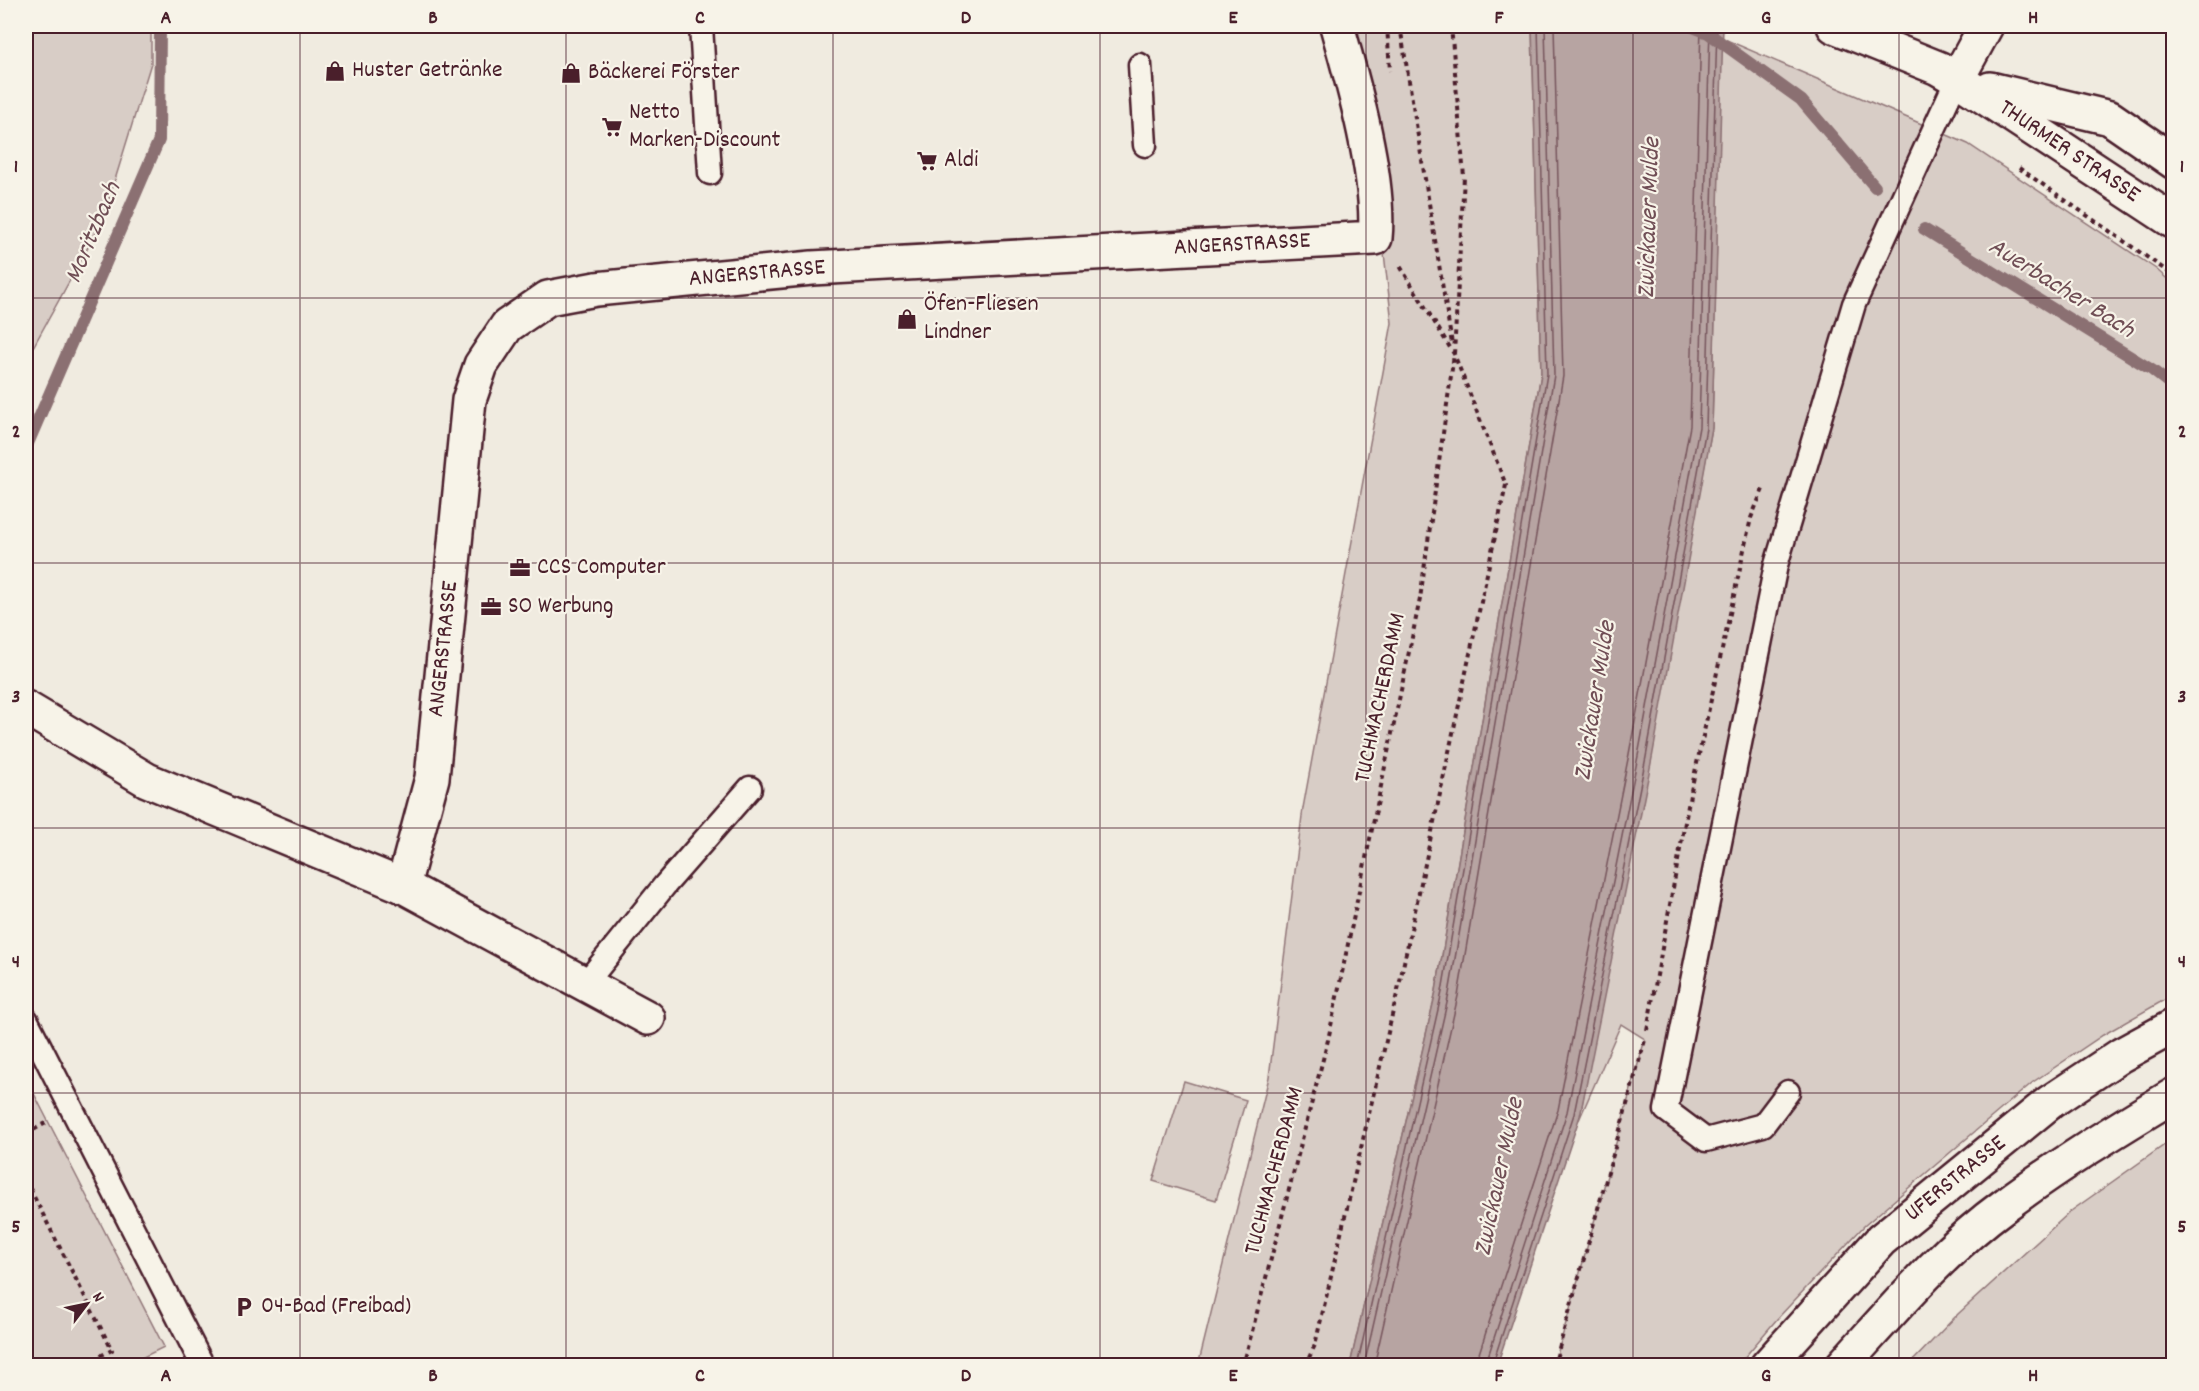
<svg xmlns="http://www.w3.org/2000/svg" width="2199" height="1391" font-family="Dekko,sans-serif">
  <rect width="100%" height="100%" fill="#f0ebe0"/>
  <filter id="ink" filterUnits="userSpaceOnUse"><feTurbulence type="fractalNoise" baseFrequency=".0167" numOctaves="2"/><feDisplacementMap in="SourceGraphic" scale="12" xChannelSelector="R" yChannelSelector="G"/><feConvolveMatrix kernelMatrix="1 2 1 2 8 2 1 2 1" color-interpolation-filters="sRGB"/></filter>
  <g filter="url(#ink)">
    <g fill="#d8cdc6" stroke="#917678" stroke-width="1.5">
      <polygon points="26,26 151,26 151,63 102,222 26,360"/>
      <polygon points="1358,26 1532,26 1541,374 1436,991 1350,1365 1198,1366 1269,1077 1303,808 1392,323"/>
      <polygon points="1722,38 1968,144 2156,269 2173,284 2173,995 2103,1035 2033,1082 1864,1226 1777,1319 1738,1365 1554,1366 1645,1039 1621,1024 1579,1120 1712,428"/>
      <polygon points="26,1078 164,1347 127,1365 26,1365"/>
      <polygon points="1184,1081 1246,1100 1216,1200 1153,1181"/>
      <polygon points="2173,1139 2173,1365 1909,1365 1958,1314 2071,1211"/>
    </g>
    <polygon fill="#b7a4a2" stroke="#8b6f72" stroke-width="1.5" points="1532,26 1723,26 1712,428 1652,758 1580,1116 1497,1365 1350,1365 1436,991 1541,374"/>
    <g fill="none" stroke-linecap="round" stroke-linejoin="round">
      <g stroke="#76545b" stroke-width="1.5">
        <polyline points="1357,1366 1442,992 1547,374 1538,26"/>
        <polyline points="1364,1366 1449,994 1554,375 1545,26"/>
        <polyline points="1374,1366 1458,996 1563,376 1554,26"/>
        <polyline points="1475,1366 1558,1110 1629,754 1690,426 1701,26"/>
        <polyline points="1485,1366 1567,1112 1638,756 1699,427 1710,26"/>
        <polyline points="1492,1366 1574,1114 1646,757 1706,428 1717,26"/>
      </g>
      <g stroke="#8b6f72" stroke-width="12">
        <polyline points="1690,26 1708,33 1801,100 1875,187"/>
        <polyline points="1924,229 2152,370 2174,387"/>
        <polyline points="26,448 159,140 160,26"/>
      </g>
      <g stroke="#4a1f2b" stroke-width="27">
        <g id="lane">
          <polyline points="701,26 710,173"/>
          <polyline points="1140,65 1145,145"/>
          <polyline points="585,984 665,885 750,788"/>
          <polyline points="26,1019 203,1366"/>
          <polyline points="1788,1092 1763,1125 1706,1140 1666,1110 1776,565 1854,304 1957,79"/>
        </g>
      </g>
      <g stroke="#4a1f2b" stroke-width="38">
        <g id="street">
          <polyline points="1957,79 1986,26"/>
          <polyline points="26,708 147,780 403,886 648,1018"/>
          <path d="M403,886L432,778L469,400L481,365L507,326L548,298L596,289L812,268L1375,238C1381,180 1353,82 1337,26"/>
        </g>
      </g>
      <g stroke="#4a1f2b" stroke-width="38">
        <g id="secondary">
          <polyline points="1834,26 1938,68 1957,79 2174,222"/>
          <polyline points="1990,89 2110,118 2174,162"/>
        </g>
      </g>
      <g stroke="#4a1f2b" stroke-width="38">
        <g id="primary">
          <polyline points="1767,1366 1881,1240 2050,1102 2121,1055 2174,1026"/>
          <path d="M1842,1366C1893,1310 1943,1250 2005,1205C2059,1165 2116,1130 2174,1095"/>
        </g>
      </g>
      <g stroke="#4a1f2b" stroke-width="4" stroke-dasharray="4.5 4.5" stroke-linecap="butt">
        <polyline points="1387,26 1390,71"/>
        <polyline points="1400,26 1452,344"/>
        <polyline points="2019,168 2174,276"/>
        <polyline points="1647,1030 1690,795 1751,518 1763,489"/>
        <polyline points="26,1134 46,1123"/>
        <polyline points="26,1181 112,1350 80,1366"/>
        <polyline points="1243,1366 1328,1040 1420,599 1454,354 1464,177 1451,26"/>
        <polyline points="1305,1366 1315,1345 1400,981 1506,485 1454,354 1400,266"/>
        <polyline points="1554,1366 1645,1040"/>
      </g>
      <use href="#lane" stroke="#f7f3e8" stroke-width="22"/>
      <use href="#street" stroke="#f7f3e8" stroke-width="33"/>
      <use href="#secondary" stroke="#f7f3e8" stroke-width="33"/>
      <use href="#primary" stroke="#f7f3e8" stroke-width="33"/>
    </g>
  </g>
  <path fill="none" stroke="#4a1f2b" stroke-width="1.5" stroke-opacity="0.55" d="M300,26V1366M566,26V1366M833,26V1366M1100,26V1366M1366,26V1366M1633,26V1366M1899,26V1366M26,298H2174M26,563H2174M26,828H2174M26,1093H2174"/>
  <defs>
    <g id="shop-bare" transform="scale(1.62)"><path d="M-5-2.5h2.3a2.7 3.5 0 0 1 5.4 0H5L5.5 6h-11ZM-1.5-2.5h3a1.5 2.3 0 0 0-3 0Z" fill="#4a1f2b" stroke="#f7f3e8" stroke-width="2.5" paint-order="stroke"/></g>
    <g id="supermarket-bare" transform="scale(1.62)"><path d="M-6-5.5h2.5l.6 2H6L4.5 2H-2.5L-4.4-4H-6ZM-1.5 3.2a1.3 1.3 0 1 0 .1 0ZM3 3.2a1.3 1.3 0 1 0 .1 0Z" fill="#4a1f2b" stroke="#f7f3e8" stroke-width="2.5" paint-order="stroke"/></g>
    <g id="office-bare" transform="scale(1.62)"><path d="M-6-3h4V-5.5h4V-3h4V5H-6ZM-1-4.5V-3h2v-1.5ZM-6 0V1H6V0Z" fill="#4a1f2b" stroke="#f7f3e8" stroke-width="2.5" paint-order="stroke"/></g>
    <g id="parking-bare" transform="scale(1.62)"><path d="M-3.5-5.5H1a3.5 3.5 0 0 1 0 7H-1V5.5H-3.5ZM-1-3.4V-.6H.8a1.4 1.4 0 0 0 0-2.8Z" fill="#4a1f2b" stroke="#f7f3e8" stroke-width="2.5" paint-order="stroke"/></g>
  </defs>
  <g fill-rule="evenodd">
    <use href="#shop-bare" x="335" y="71"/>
    <use href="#shop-bare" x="571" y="73"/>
    <use href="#supermarket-bare" x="612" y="127"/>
    <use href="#supermarket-bare" x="927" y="161"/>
    <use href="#shop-bare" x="907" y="319"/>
    <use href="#office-bare" x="520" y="568"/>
    <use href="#office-bare" x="491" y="607"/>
    <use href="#parking-bare" x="244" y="1307"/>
  </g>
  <g text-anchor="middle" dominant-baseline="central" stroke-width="4.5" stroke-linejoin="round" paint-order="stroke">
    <g font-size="24" fill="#4a1f2b" stroke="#f7f3e8" text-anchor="start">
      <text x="352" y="71">Huster Getränke</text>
      <text x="588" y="73">Bäckerei Förster</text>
      <text x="629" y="113">Netto<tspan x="629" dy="28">Marken-Discount</tspan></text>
      <text x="944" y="161">Aldi</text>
      <text x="924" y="305">Öfen-Fliesen<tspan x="924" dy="28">Lindner</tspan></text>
      <text x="537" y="568">CCS Computer</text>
      <text x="508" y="607">SO Werbung</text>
      <text x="261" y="1307">04-Bad (Freibad)</text>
    </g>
    <g font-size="24" fill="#4a1f2b" stroke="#f7f3e8">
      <text transform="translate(2069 152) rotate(34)">THURMER STRASSE</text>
      <text transform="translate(1242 245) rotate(-3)">ANGERSTRASSE</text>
      <text transform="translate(757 274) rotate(-5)">ANGERSTRASSE</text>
      <text transform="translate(444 649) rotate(-84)">ANGERSTRASSE</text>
      <text transform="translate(1381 698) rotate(-78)">TUCHMACHERDAMM</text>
      <text transform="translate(1275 1171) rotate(-75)">TUCHMACHERDAMM</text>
      <text transform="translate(1956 1179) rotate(-39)">UFERSTRASSE</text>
    </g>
    <g font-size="26" font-style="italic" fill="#704e55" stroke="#f7f3e8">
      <text transform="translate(1650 218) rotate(-88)">Zwickauer Mulde</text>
      <text transform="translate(94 233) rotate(-67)">Moritzbach</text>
      <text transform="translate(2061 289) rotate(32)">Auerbacher Bach</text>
      <text transform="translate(1596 701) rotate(-81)">Zwickauer Mulde</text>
      <text transform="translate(1500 1177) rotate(-78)">Zwickauer Mulde</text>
    </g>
  </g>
  <rect width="2199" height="1391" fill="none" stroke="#f7f3e8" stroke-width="66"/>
  <g transform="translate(87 1304) rotate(58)" stroke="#f7f3e8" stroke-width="4.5" paint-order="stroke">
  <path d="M0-4.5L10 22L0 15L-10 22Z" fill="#4a1f2b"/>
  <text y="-9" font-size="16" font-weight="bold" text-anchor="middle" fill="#4a1f2b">N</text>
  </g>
  <rect x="33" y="33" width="2133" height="1325" fill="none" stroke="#4a1f2b" stroke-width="2"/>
  <g font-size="20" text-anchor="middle" font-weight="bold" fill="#4a1f2b">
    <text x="166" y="23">A</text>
    <text x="433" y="23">B</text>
    <text x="700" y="23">C</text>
    <text x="966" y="23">D</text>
    <text x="1233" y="23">E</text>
    <text x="1499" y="23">F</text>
    <text x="1766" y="23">G</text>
    <text x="2033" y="23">H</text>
    <text x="16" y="172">1</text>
    <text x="2182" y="172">1</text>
    <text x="16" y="437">2</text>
    <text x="2182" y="437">2</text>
    <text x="16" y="702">3</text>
    <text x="2182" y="702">3</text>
    <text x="16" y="967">4</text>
    <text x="2182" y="967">4</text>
    <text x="16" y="1232">5</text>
    <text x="2182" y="1232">5</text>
    <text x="166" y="1381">A</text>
    <text x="433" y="1381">B</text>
    <text x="700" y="1381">C</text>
    <text x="966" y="1381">D</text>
    <text x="1233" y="1381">E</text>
    <text x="1499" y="1381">F</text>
    <text x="1766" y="1381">G</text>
    <text x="2033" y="1381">H</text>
  </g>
</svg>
